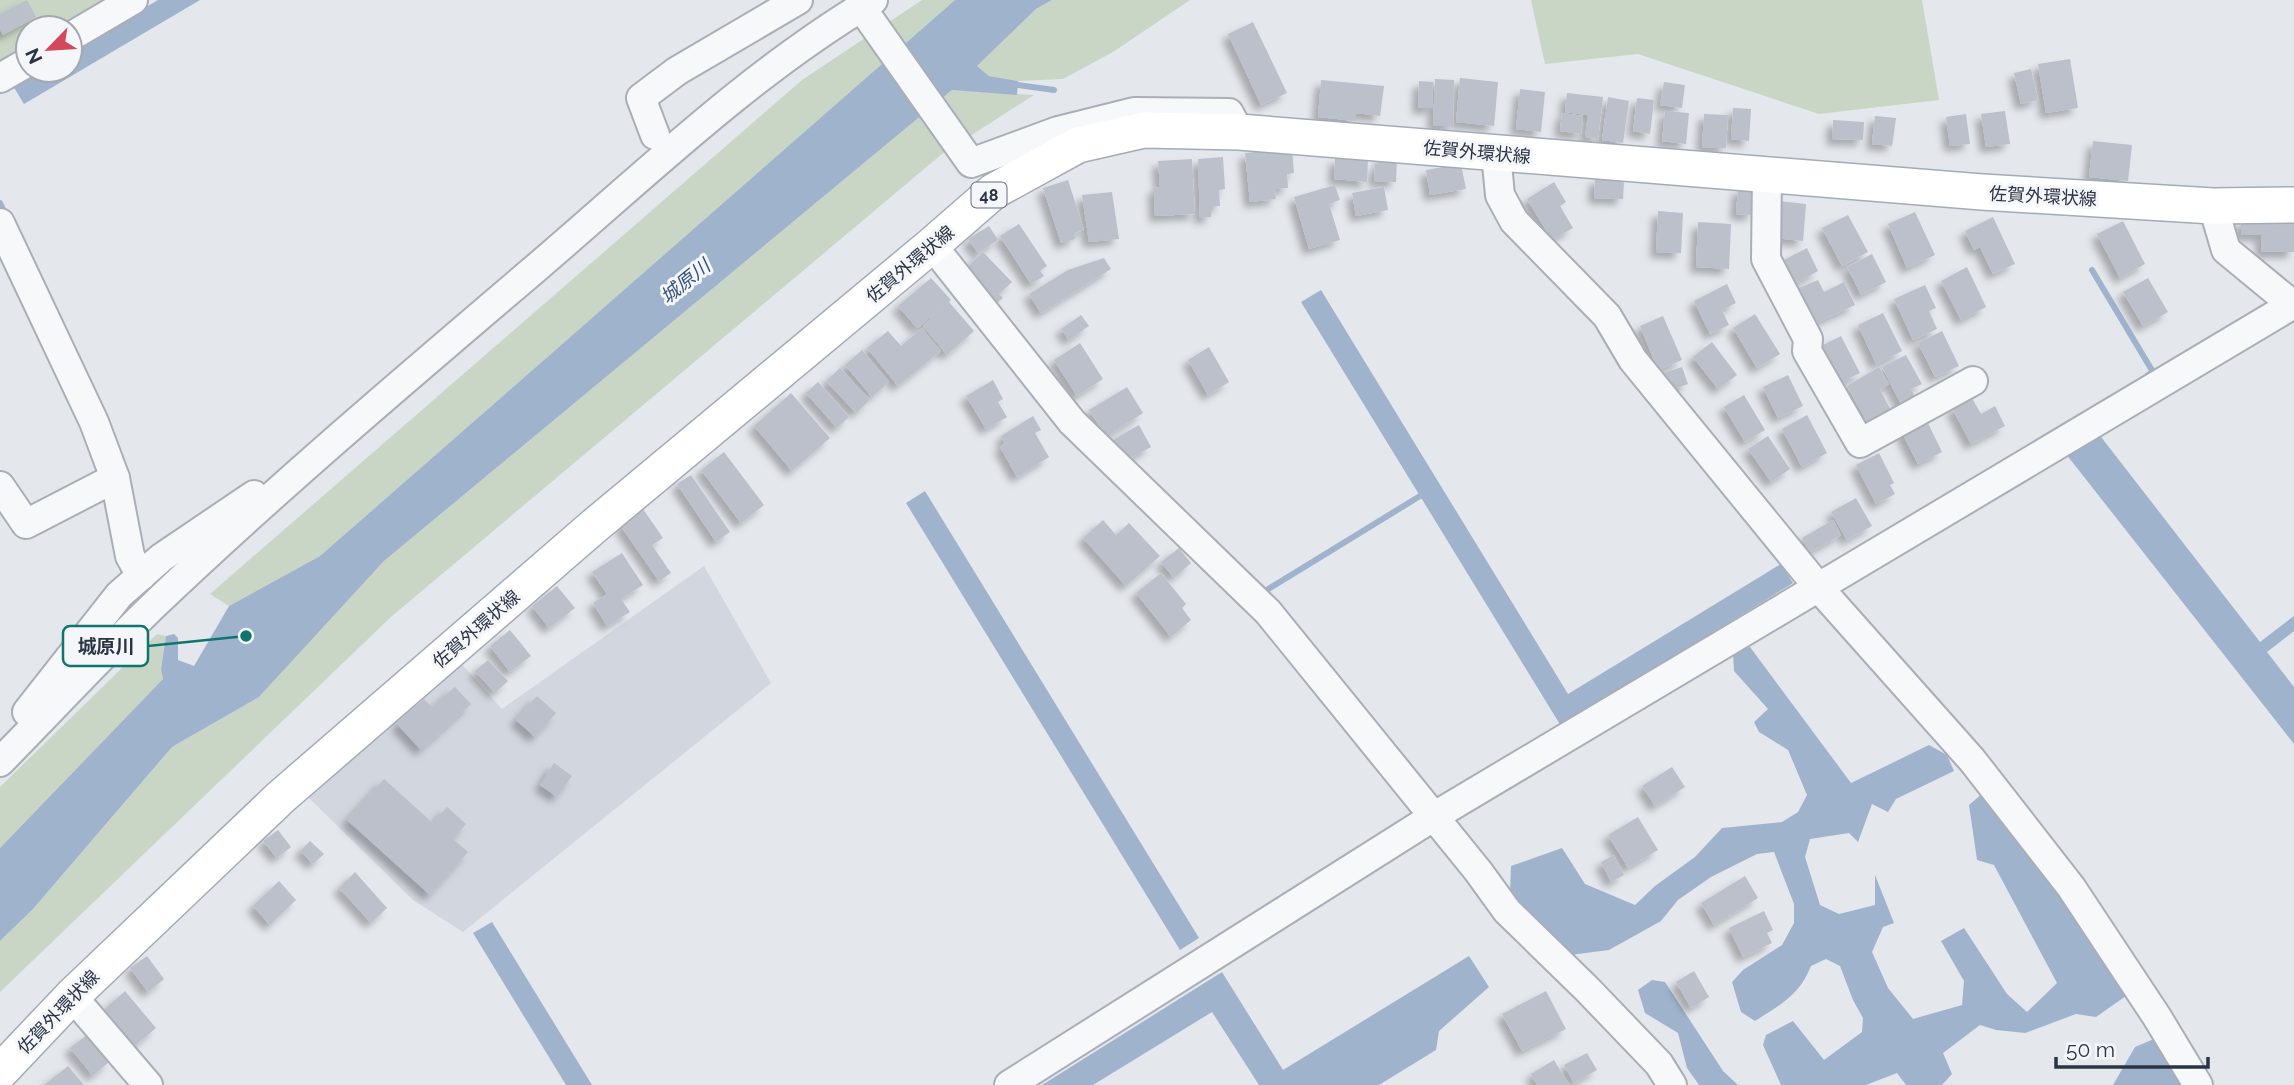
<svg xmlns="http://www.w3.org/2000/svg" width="2294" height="1085" font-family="Raleway,'Noto Sans JP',sans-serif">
  <defs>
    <filter id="shadow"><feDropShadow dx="-6" dy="6" stdDeviation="3.5" flood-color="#0004"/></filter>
  </defs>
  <rect width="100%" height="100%" fill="#e4e7ec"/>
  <polygon fill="#d2d6de" points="704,566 771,683 463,932 413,900 308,797 457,659 502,709"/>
  <g fill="#c9d6c5">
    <polygon points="0,0 113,0 67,28 28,28 28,52 0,69"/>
    <polygon points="922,0 955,0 320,556 229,606 210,594 802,80"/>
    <polygon points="1052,0 1190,0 1113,52 1063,79 1018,81 989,76 977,66 1036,9"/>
    <polygon points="1531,0 1922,0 1939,100 1819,114 1638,54 1545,64"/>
    <polygon points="952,90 1034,95 942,154 392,616 0,992 0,941 33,909 172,747 259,697 384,561"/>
    <polygon points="157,634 166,636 161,668 163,679 0,848 0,787"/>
  </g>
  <g fill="#9fb4cc">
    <polygon points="158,0 200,0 24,104 13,86 39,70 70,70 70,52"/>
    <polygon points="955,0 1052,0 1036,9 977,66 989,76 1018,81 1017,95 952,90 384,561 259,697 172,747 33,909 0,941 0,848 163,679 161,669 166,636 174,634 178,638 178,660 194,666 229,606 320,556"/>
    <polygon points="1321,290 1568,694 1781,564 1793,583 1561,726 1301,302"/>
    <polygon points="2098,433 2260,642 2294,616 2294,631 2267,652 2294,687 2294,744 2066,454"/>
    <polygon points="925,491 1199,938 1180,950 906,503"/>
    <path d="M1750,647L1851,783L1929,745L1947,755L1954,771L1896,799L1888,812L1872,804L1858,842L1849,833L1810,839L1805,857L1820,905L1839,914L1875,905V875L1894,923L1883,927L1872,952L1888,988L1913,1019L1962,1005L1964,981L1941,941L1964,928L2007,994L2027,1012L2057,983L1994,865L1977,860L1969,805L1983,793L2054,877L2124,987L2126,996L2096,1017L2076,1014L2025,1033L1996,1030L1980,1025L1943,1053L1952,1074L1942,1085H1906L1897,1073L1866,1085H1781L1763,1045L1766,1035L1793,1021L1824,1060L1862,1032L1863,1018L1853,1000L1840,966L1826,959L1811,966C1799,996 1781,1004 1755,1021L1741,1012L1732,982L1743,970L1782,945L1794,923V904L1774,852L1757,854L1711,877L1678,900L1661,921L1609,950L1570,955L1544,935L1510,893L1511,866L1562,848L1585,884L1635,905L1655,886L1695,857L1722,828L1782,822L1798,812L1807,795L1788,750L1759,732L1754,722L1768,709L1734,671L1733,653Z"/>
    <polygon points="492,922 592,1085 566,1085 473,933"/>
    <polygon points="1469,956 1489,987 1439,1031 1436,1050 1379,1085 1259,1085 1212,1012 1093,1085 1042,1085 1222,972 1283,1070"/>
    <polygon points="1652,980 1665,982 1723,1071 1738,1085 1699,1085 1687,1068 1678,1033 1645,1013 1638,990"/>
    <polygon points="2154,1039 2182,1085 2113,1085 2135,1047"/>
  </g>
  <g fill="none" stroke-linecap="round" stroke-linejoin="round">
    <g stroke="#9fb4cc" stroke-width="6">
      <polyline points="1010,84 1054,90"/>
      <polyline points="0,203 6,216"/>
      <polyline points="2092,270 2153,372 2148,375"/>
      <polyline points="1265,591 1420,496"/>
    </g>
  </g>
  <g fill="#bbc0ca" filter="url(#shadow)">
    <polygon points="27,0 36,17 3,35 0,30 0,14"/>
    <polygon points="1253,22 1287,93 1261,105 1228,34"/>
    <polygon points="2070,59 2078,108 2046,113 2038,64"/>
    <polygon points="2031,69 2038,100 2021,104 2014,73"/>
    <polygon points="1460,78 1498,82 1494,126 1456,122"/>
    <polygon points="1435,79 1454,80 1453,126 1433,126"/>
    <polygon points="1321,80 1384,86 1380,116 1356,113 1356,121 1318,117"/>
    <polygon points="1419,81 1433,82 1432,108 1418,108"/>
    <polygon points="1664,82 1685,85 1682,108 1660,105"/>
    <polygon points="1520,89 1545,92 1541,132 1516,129"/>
    <polygon points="1567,93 1603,97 1598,139 1585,137 1588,115 1565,112"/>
    <polygon points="1608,97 1629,101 1623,143 1602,140"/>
    <polygon points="1637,98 1654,100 1650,134 1633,131"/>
    <polygon points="1733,108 1751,109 1749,141 1731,139"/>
    <polygon points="1665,111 1689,113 1686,144 1662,141"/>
    <polygon points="2005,111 2010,144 1986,147 1981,114"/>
    <polygon points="1562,113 1583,116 1581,134 1560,131"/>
    <polygon points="1704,114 1728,115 1726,148 1702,147"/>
    <polygon points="1966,114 1970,144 1950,146 1946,117"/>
    <polygon points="1875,116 1896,118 1892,146 1872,144"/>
    <polygon points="1833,120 1864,122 1863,140 1832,139"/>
    <polygon points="2093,141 2132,145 2128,181 2089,177"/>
    <polygon points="1292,149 1294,173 1287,174 1288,188 1275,189 1276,199 1250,202 1245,153"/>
    <polygon points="1380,156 1397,157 1396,182 1374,181 1375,165 1380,165"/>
    <polygon points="1223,157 1225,189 1219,190 1220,206 1211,207 1211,217 1200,218 1198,159"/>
    <polygon points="1335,158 1368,160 1367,182 1334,179"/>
    <polygon points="1192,159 1195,214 1155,216 1154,188 1160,187 1158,161"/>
    <polygon points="1461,164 1466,189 1430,195 1426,170"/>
    <polygon points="1595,178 1624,180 1623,199 1594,198"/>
    <polygon points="1068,180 1084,230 1074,233 1075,239 1061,243 1043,188"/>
    <polygon points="1554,182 1566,202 1560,206 1573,228 1552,240 1527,199"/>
    <polygon points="1335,185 1340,200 1329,204 1340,240 1309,249 1294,197"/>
    <polygon points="1384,187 1388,210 1356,216 1352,193"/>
    <polygon points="1738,188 1755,189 1752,215 1736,214"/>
    <polygon points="1112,192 1119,239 1089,242 1082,195"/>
    <polygon points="1779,201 1806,204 1803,241 1775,238"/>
    <polygon points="1658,211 1683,213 1681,253 1656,252"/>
    <polygon points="1915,212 1935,255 1907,268 1888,224"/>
    <polygon points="1848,215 1868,252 1842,266 1822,228"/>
    <polygon points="1993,217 2015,264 1993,274 1980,247 1974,250 1965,231"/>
    <polygon points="2241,220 2294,220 2294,252 2261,252 2261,235 2241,235"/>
    <polygon points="2123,221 2145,264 2120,278 2097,234"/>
    <polygon points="1698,222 1731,224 1729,269 1696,267"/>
    <polygon points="1019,224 1047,266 1040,271 1044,276 1031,284 1000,236"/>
    <polygon points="989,226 998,240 978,253 968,239"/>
    <polygon points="1807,248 1818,271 1796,283 1784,260"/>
    <polygon points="983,252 1012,282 999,294 1003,298 996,304 964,270"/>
    <polygon points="1872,254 1886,282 1861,295 1847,267"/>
    <polygon points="1104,258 1111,269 1041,313 1029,294 1068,270"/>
    <polygon points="1967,267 1986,307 1961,320 1941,281"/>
    <polygon points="931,278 951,300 949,302 974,331 947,355 923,326 944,306 917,328 898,306"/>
    <polygon points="2148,278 2168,312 2143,326 2123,292"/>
    <polygon points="1818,280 1824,292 1844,282 1855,305 1810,326 1794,290"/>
    <polygon points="1727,284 1736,303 1722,310 1729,325 1710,334 1694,301"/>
    <polygon points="1925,285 1936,308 1929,311 1937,329 1913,340 1894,299"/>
    <polygon points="1883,313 1902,351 1876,364 1858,325"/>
    <polygon points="1755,314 1780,354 1757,368 1733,328"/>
    <polygon points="1081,315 1089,326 1069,340 1061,329"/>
    <polygon points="1663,316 1682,360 1658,370 1640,326"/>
    <polygon points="922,328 941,351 898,386 867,348 888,331 901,346"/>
    <polygon points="1942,331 1959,366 1935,377 1918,343"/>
    <polygon points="1841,336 1860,373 1835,385 1817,348"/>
    <polygon points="1712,342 1737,375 1718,389 1693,357"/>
    <polygon points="1080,343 1103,379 1077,396 1054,360"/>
    <polygon points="1209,347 1229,382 1208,395 1188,360"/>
    <polygon points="862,350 889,382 872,397 845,365"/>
    <polygon points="1906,355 1922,384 1911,389 1917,401 1903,408 1882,367"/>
    <polygon points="1682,367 1688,384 1669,391 1663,373"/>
    <polygon points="1879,367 1889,384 1880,390 1892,412 1869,426 1847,386"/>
    <polygon points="840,368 870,400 856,413 826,381"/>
    <polygon points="1788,375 1803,406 1778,418 1763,387"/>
    <polygon points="993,380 1003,399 998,402 1007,417 986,429 966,396"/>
    <polygon points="818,382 849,417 837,428 806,393"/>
    <polygon points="1127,387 1143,413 1106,437 1089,410"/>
    <polygon points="791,393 830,438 792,471 754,426"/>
    <polygon points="1744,395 1765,430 1745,442 1724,407"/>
    <polygon points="1972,398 1981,414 1995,406 2005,426 1971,444 1952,408"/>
    <polygon points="1807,415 1827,453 1802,467 1782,429"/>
    <polygon points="1033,416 1041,430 1035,433 1049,457 1017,477 1000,447 1005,443 1001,436"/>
    <polygon points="1925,417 1942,452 1918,464 1900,429"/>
    <polygon points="1139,425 1151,447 1123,462 1111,441"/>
    <polygon points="1768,436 1790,469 1771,482 1748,449"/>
    <polygon points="724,452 764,505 741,523 701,470"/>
    <polygon points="1879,453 1894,483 1890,485 1895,494 1876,504 1856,465"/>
    <polygon points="691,475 730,532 716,542 677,484"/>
    <polygon points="1856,498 1872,526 1847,540 1831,512"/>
    <polygon points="643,509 663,538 652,545 671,573 659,581 620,525"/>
    <polygon points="1103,520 1116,535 1129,523 1160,556 1126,586 1083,538"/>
    <polygon points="1833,520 1841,535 1810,552 1802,538"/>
    <polygon points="1179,548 1191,563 1174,578 1161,562"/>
    <polygon points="622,553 643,585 621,599 630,612 607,626 593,603 607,594 592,572"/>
    <polygon points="1161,573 1186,604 1182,608 1191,620 1171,637 1136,593"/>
    <polygon points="557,586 575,608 549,628 532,606"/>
    <polygon points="510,630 531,656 510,672 490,646"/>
    <polygon points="488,660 508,681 495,693 475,671"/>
    <polygon points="455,687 471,704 421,750 397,724 424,699 432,707"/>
    <polygon points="537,696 556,713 535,737 516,720"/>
    <polygon points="554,763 572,776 557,797 540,785"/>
    <polygon points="1672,767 1685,787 1655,806 1642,786"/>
    <polygon points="384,779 433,823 447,807 466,824 453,839 468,852 430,895 347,820"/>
    <polygon points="1638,817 1658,850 1628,868 1608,835"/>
    <polygon points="278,830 291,847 277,858 263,841"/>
    <polygon points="310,841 324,854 313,864 300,851"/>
    <polygon points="1614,855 1624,875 1611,882 1601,862"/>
    <polygon points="355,872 387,908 371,923 339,888"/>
    <polygon points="1745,876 1758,898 1714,925 1701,903"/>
    <polygon points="279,881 296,900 270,925 253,906"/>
    <polygon points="1764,911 1773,930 1767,933 1772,943 1743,957 1729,928"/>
    <polygon points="147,956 164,979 148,992 130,968"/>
    <polygon points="1694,971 1709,997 1691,1008 1676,982"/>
    <polygon points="125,991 156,1028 131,1049 100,1013"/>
    <polygon points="1546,991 1566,1029 1522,1051 1502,1014"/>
    <polygon points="88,1034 109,1062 93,1076 70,1048"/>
    <polygon points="1587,1053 1597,1070 1574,1083 1564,1065"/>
    <polygon points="1554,1060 1569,1085 1537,1085 1531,1074"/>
    <polygon points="68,1066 84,1085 44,1085"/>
  </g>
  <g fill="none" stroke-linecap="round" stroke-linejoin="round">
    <g stroke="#a9aeb7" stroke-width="32">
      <g id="minor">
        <polyline points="861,7 971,163 1058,131 1134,112 1229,113 1239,132"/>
        <polyline points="70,37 133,0"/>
        <polyline points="0,78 28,62"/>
        <polyline points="655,135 641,98 677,71 798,0"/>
        <polyline points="1496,154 1500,195 1514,221 1607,316 1633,360 1819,588 1972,760 2071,887 2157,1017 2198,1085"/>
        <polyline points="1767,175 1766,259 1808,339 1807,351 1860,443 1973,381"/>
        <polyline points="2213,206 2226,250 2294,306"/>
        <polyline points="0,223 94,422 115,478 130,556 141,576"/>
        <polyline points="932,245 1072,422 1268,612 1478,871 1507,911 1587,989 1659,1064 1672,1085"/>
        <polyline points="0,486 26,524 115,478"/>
        <polyline points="27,712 119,595 161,558 254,495"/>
        <path d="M0,762C52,709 102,655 155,604C278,487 407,378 536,268C645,175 749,74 873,0"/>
        <polyline points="72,996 148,1085"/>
        <polyline points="1009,1085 1433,817 2292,305"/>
      </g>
    </g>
    <g stroke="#a3abb8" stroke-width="38">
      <polyline id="major" points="0,1072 72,996 281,797 593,527 932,245 994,191 1078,145 1144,130 1239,132 1982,192 2213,206 2294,205"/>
    </g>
    <use href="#minor" stroke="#f7f8fa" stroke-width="28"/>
    <use href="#major" stroke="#fff" stroke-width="35"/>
  </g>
  <g text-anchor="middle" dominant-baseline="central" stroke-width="6" stroke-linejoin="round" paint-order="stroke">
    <rect fill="#f4f6f9" stroke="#676e7b" stroke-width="2" x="971.5" y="182.5" width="35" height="25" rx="5"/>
    <g font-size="16" font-weight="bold" fill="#2b3445">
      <text x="989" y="195">48</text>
    </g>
    <g font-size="18" fill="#2b3445" stroke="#f4f6f9">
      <text transform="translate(1477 152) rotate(5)">佐賀外環状線</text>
      <text transform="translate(2043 196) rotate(3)">佐賀外環状線</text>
      <text transform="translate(910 264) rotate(-40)">佐賀外環状線</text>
      <text transform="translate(476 629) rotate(-41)">佐賀外環状線</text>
      <text transform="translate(58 1012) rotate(-46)">佐賀外環状線</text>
    </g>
    <g font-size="19" font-style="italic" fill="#34527a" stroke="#f4f6f9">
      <text transform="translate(685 281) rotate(-39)">城原川</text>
    </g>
  </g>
  <path fill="none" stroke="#0f766e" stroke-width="2.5" d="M246 636L148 646"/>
  <circle fill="#0f766e" stroke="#f4f6f9" stroke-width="2.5" cx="246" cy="636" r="7"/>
  <rect fill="#f4f6f9" stroke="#0f766e" stroke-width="2.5" x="63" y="626" width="85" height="40" rx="7"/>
  <g font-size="19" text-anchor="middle" font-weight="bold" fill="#2b3445">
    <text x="106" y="653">城原川</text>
  </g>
  <g transform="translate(49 49) rotate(245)"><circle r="33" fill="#f4f6f9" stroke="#a4a8b1" stroke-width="2"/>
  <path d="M0-5L12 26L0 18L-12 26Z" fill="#d1495b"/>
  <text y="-10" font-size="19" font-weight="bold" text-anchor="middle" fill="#2b3445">N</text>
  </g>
  <path d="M2056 1057v10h152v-10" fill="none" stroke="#2b3445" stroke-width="3.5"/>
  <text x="2066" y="1057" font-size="21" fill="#2b3445" stroke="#f4f6f9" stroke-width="5" paint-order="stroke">50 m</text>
</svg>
